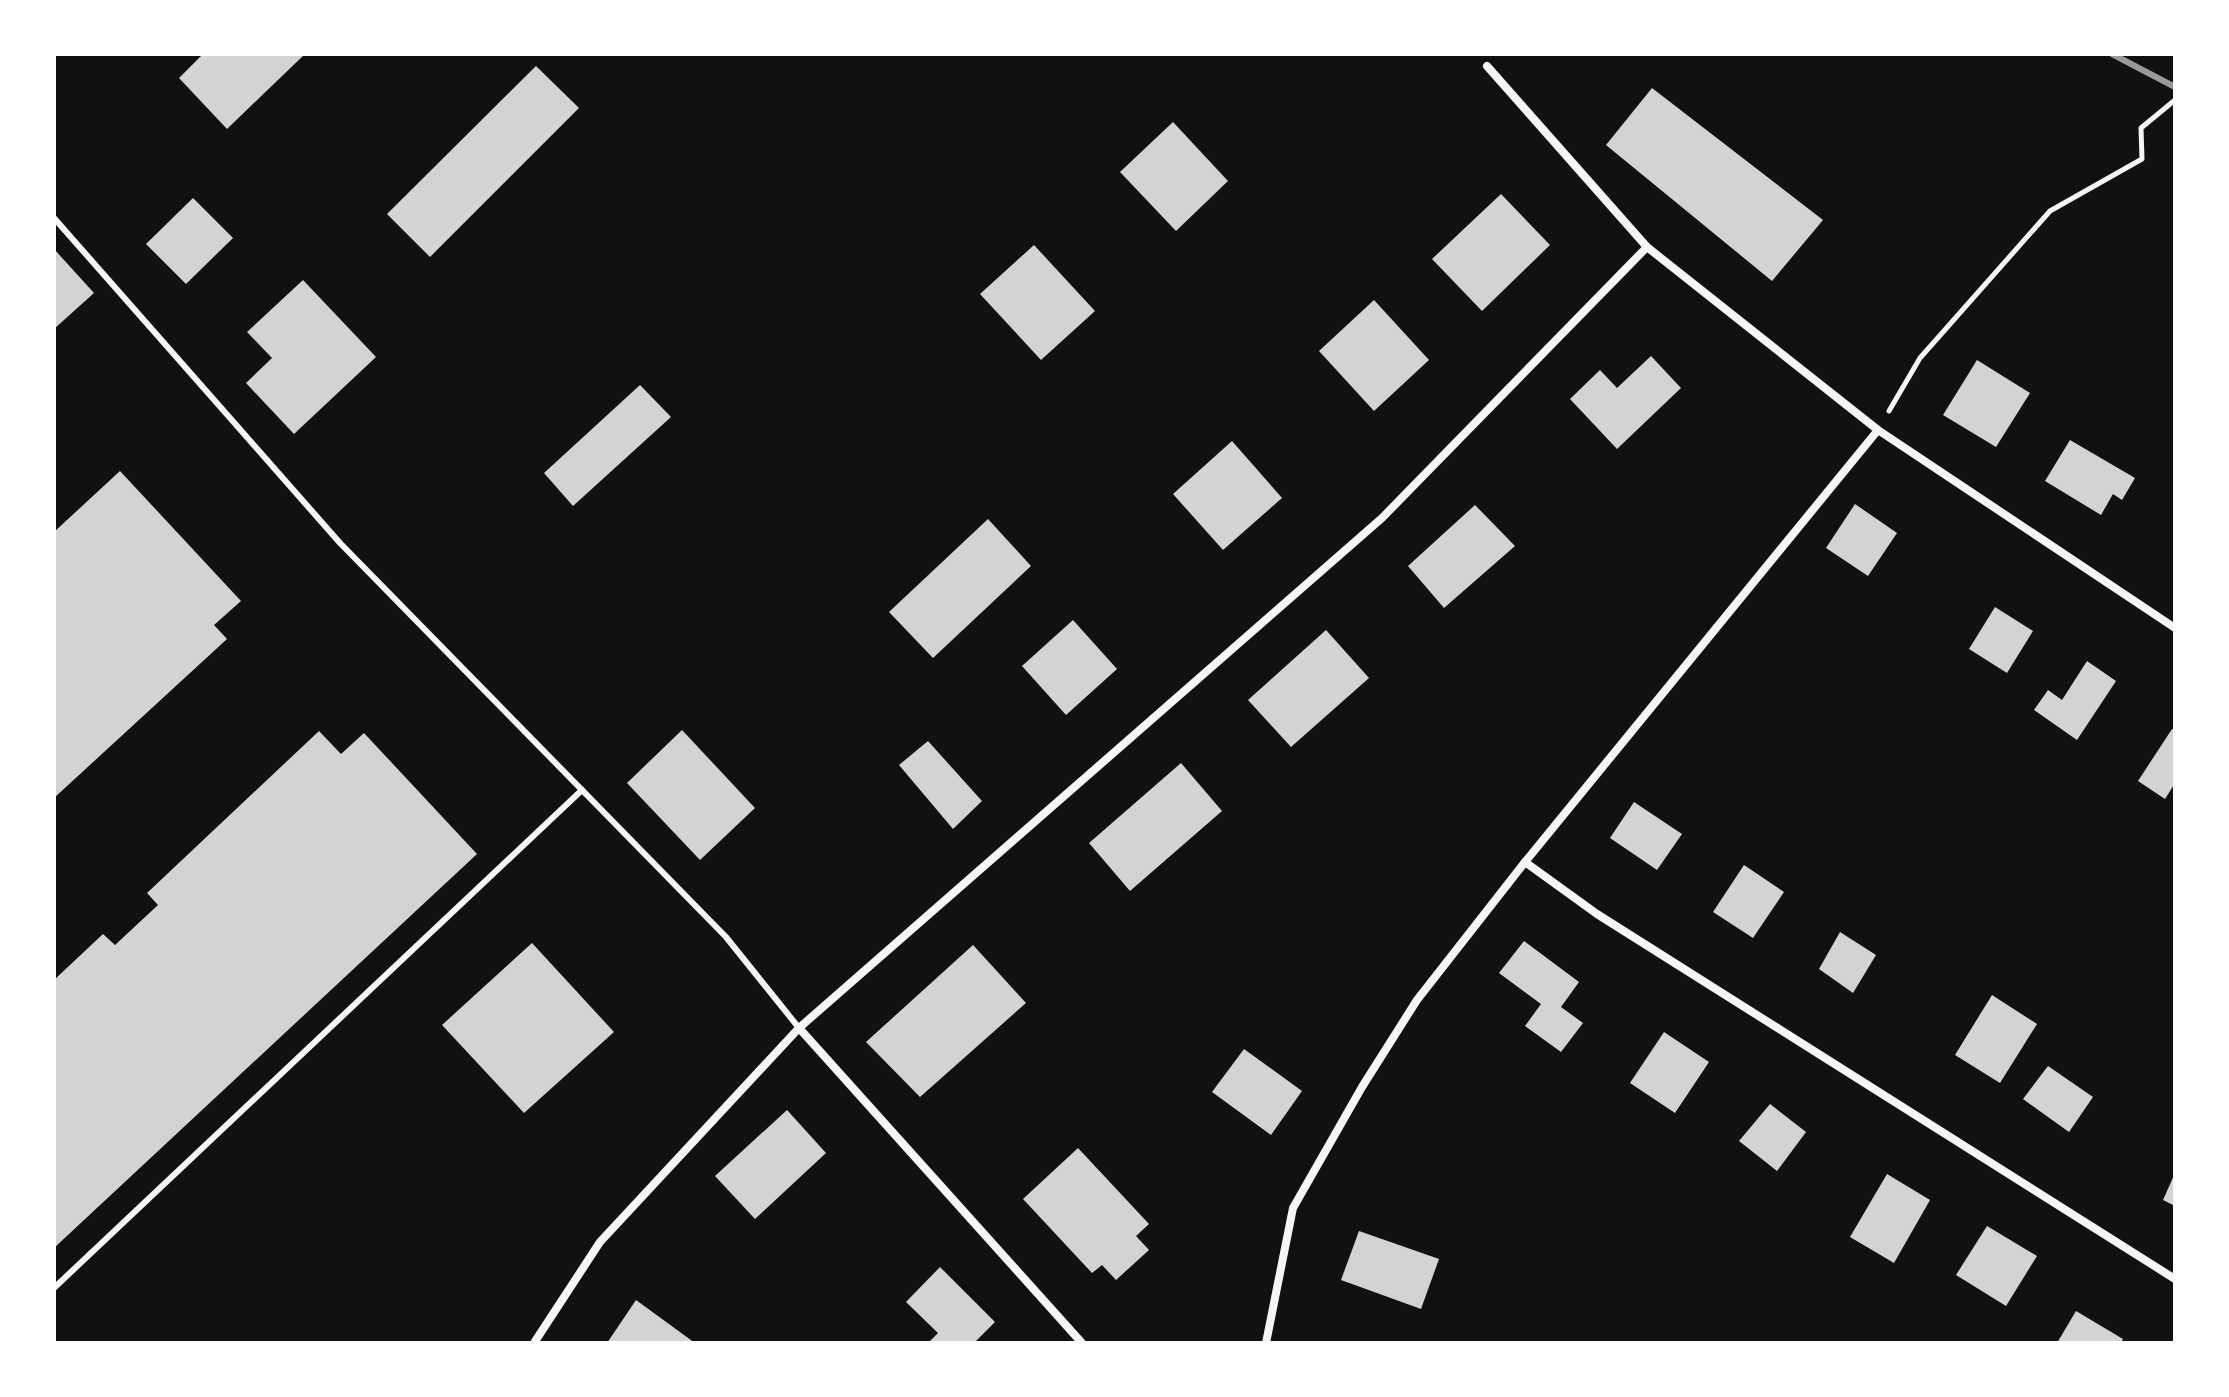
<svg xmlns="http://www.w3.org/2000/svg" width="2229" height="1397" font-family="Ubuntu,sans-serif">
  <rect width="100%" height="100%" fill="#111"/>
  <g fill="#d3d3d3">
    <polygon points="203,54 305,54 227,129 179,78"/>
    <polygon points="536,66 579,108 430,257 387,214"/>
    <polygon points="1652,88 1823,220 1772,281 1606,145"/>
    <polygon points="1173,122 1228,181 1176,231 1120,172"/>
    <polygon points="1501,194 1550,245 1482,311 1432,259"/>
    <polygon points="193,198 233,238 186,284 146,244"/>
    <polygon points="1034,245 1095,311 1041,360 980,294"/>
    <polygon points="54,249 94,293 54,329"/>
    <polygon points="303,280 376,357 294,434 246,383 272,358 247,332"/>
    <polygon points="1374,300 1429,360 1374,411 1319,351"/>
    <polygon points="1651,356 1681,388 1617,449 1570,399 1600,370 1617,388"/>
    <polygon points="1977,360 2030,393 1996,447 1943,415"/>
    <polygon points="640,385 671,417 573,506 544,473"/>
    <polygon points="2070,440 2135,478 2122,500 2113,494 2101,515 2045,481"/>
    <polygon points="1232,441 1282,498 1223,550 1173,494"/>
    <polygon points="120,471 241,601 214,625 227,639 54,798 54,532"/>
    <polygon points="1855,504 1897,533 1868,576 1826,548"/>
    <polygon points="1475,505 1515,546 1444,608 1408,566"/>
    <polygon points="988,519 1031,566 933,658 889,612"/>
    <polygon points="1995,607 2033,631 2007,673 1969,649"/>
    <polygon points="1073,620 1117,669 1066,715 1022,666"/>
    <polygon points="1326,630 1369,678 1291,747 1248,700"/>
    <polygon points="2087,661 2116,681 2077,740 2034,710 2048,690 2062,700"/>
    <polygon points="2172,729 2175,731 2175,783 2165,799 2138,781"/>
    <polygon points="682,730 755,808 700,860 627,783"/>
    <polygon points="319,731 341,754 364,733 477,854 54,1248 54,980 103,934 115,945 158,905 147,893"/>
    <polygon points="928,741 982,801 953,829 899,765"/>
    <polygon points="1181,763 1222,811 1130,891 1089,843"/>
    <polygon points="1634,802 1682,834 1657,870 1610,838"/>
    <polygon points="1744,865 1784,892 1753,938 1713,912"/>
    <polygon points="1840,932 1876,955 1853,993 1819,969"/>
    <polygon points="1524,941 1579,982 1561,1007 1583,1023 1561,1052 1525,1026 1541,1004 1499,973"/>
    <polygon points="532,943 614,1032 524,1113 442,1025"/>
    <polygon points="973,945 1026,1003 920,1097 866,1042"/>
    <polygon points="1992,995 2037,1024 2000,1083 1955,1055"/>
    <polygon points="1664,1032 1709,1062 1675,1113 1630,1083"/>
    <polygon points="1244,1049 1302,1091 1271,1135 1212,1092"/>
    <polygon points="2048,1066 2093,1097 2069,1132 2023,1099"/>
    <polygon points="1770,1104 1806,1132 1777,1171 1739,1141"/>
    <polygon points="787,1110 826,1153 755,1219 715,1176"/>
    <polygon points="1078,1148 1149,1224 1136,1236 1149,1250 1116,1280 1102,1265 1092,1273 1023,1199"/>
    <polygon points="2175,1173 2175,1206 2163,1200"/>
    <polygon points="1887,1174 1930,1200 1894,1263 1850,1237"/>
    <polygon points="1987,1226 2037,1256 2006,1306 1956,1275"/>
    <polygon points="1359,1231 1439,1259 1421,1309 1341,1280"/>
    <polygon points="940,1267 995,1322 974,1343 928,1343 938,1333 906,1302"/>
    <polygon points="636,1300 695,1343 607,1343"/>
    <polygon points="2076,1311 2123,1339 2121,1343 2057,1343"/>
  </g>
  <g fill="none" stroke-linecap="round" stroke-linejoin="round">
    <polyline stroke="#f5f5f5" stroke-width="5" points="1889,411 1920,358 2050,211 2142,159 2141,128 2175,100"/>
    <g stroke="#f5f5f5" stroke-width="6">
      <polyline points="54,218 340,543 726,937 799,1028"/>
      <polyline points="54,1288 582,790"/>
    </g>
    <g stroke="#f5f5f5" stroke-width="8">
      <polyline points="1487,66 1647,247 1878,430 2175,628"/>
      <polyline points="1525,862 1597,914 2175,1279"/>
      <polyline points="799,1028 1082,1343"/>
      <polyline points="534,1343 600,1242 799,1028 1382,518 1647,247"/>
      <polyline points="1266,1343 1293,1208 1362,1087 1417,1000 1525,862 1878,430"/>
    </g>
    <polyline stroke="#9a9a9a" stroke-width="6" points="2112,54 2175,87"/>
  </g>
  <rect width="2229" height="1397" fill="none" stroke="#ffffff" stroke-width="112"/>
</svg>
